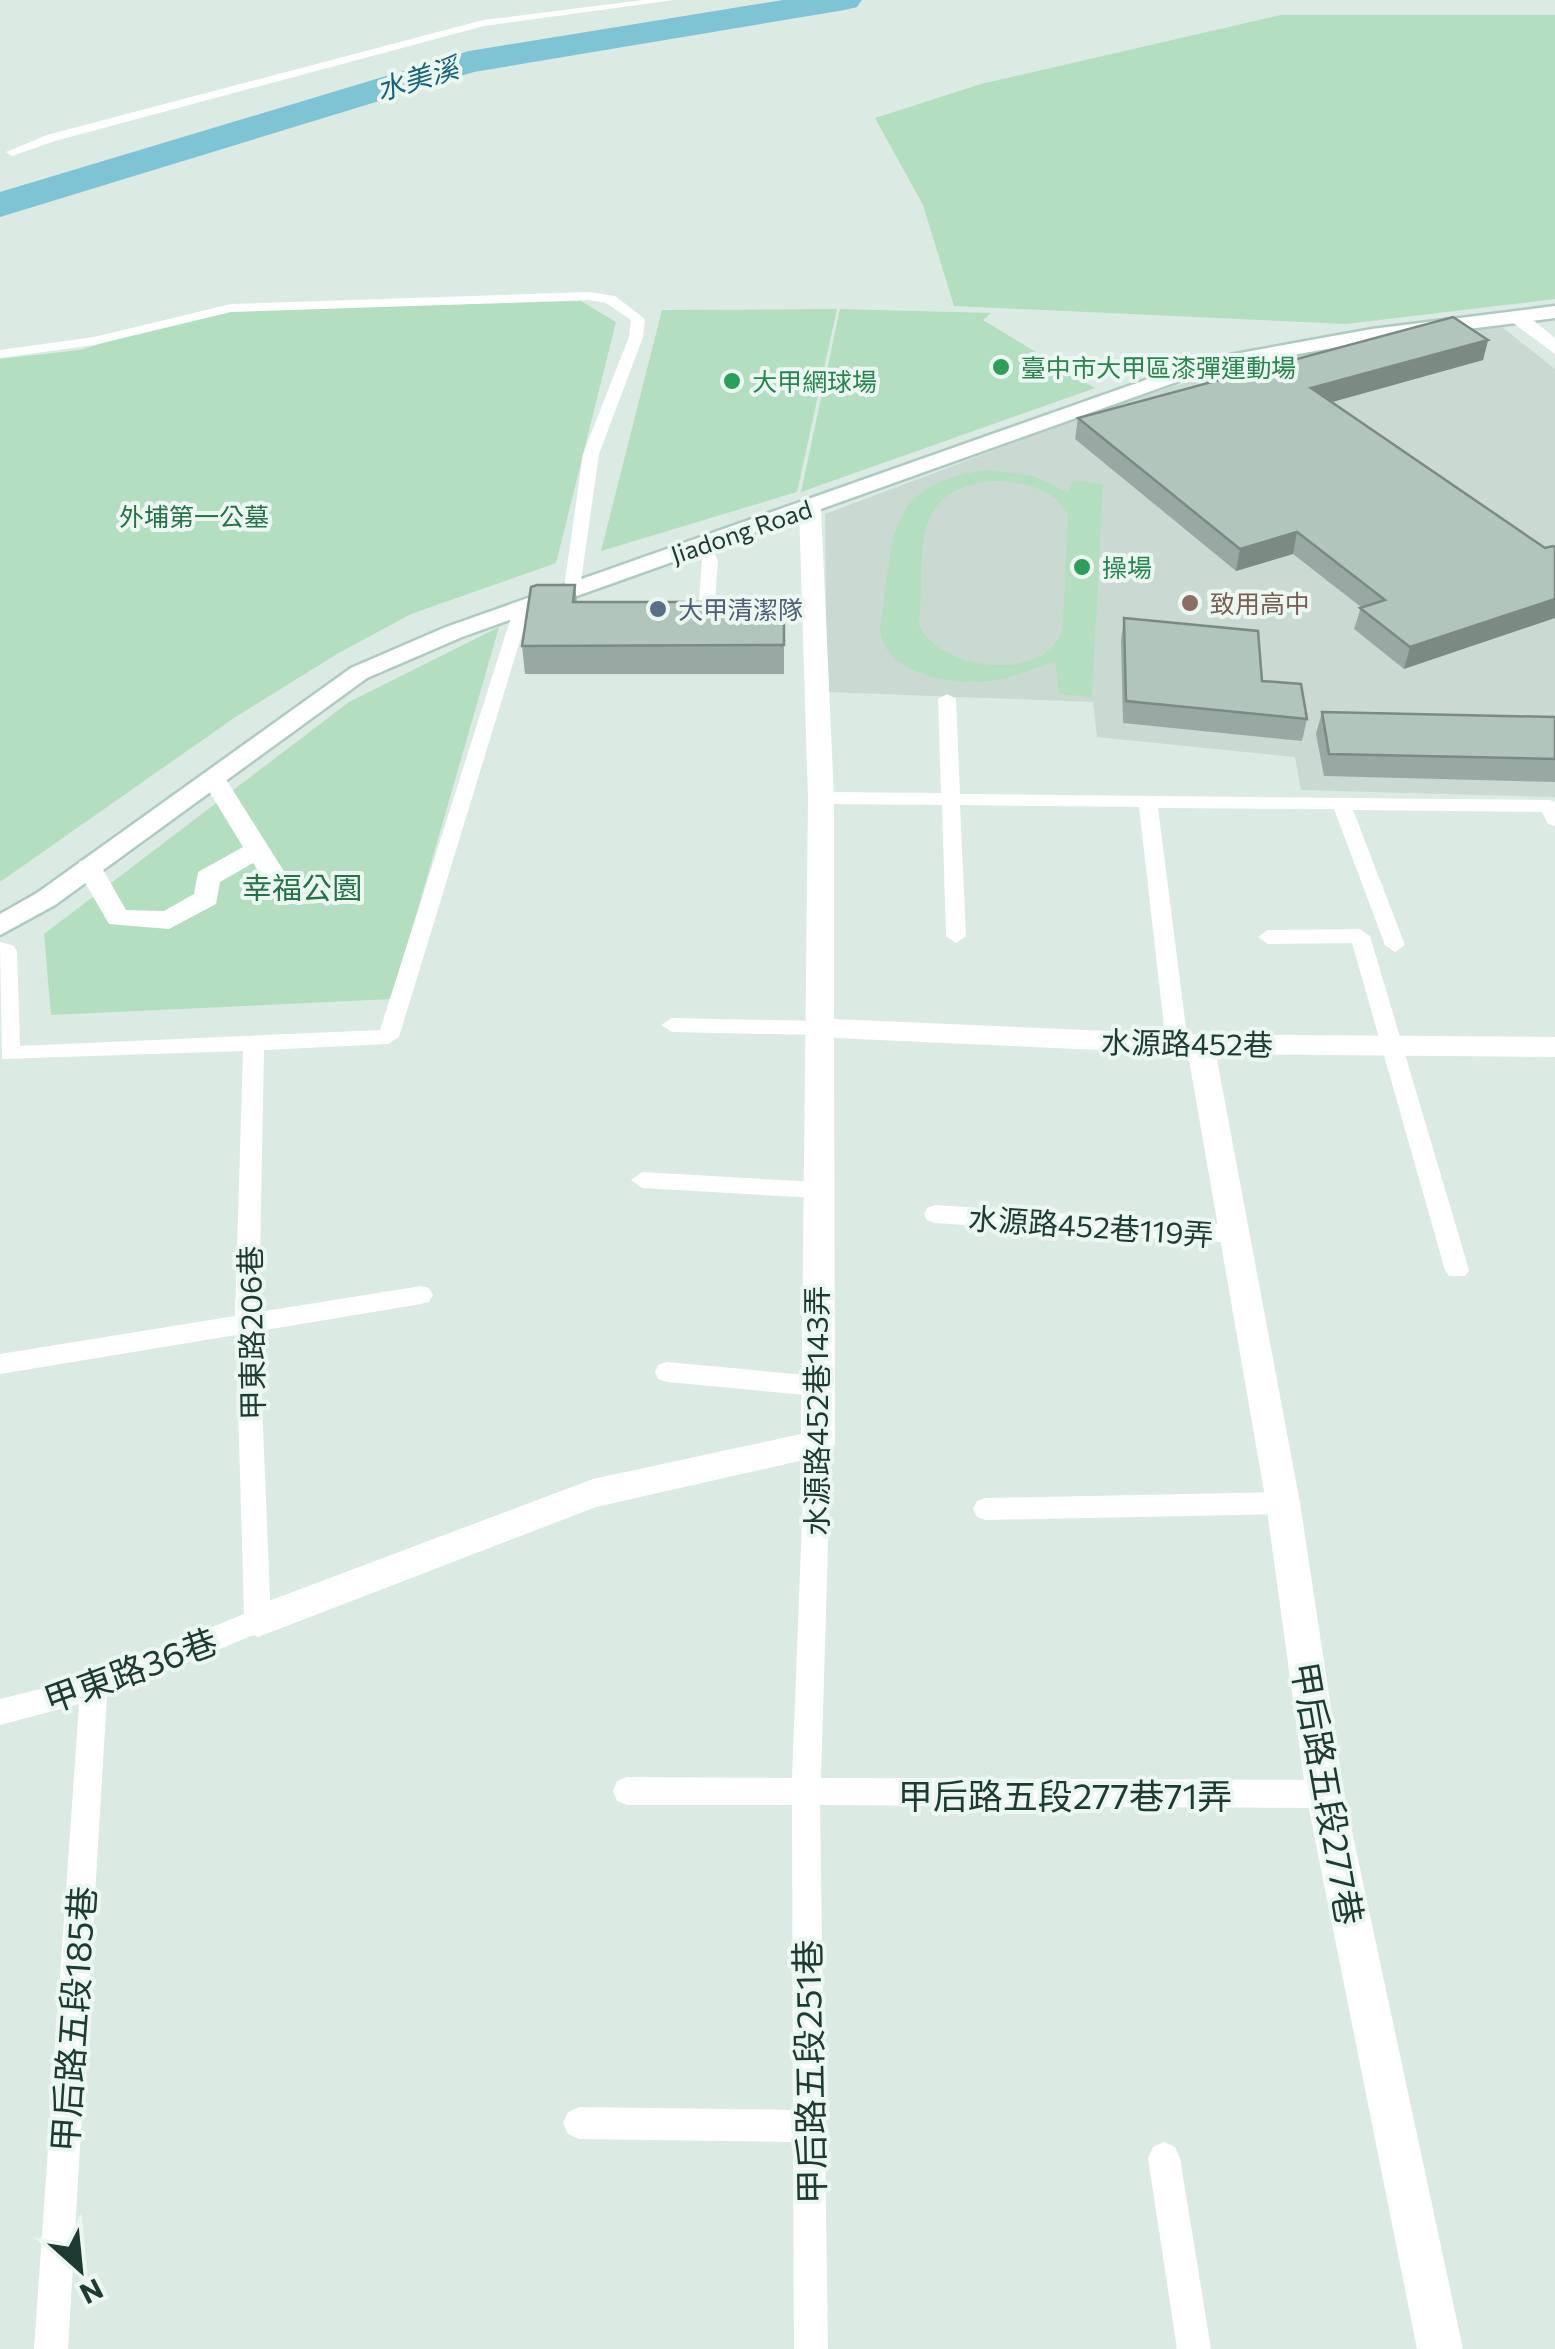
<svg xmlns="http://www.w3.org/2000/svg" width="1555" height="2349" font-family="Commissioner,'Noto Sans TC',sans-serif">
  <rect width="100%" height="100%" fill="#dceae4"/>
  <polygon fill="#cadad3" points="1501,326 1555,369 1555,797 1301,790 1295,757 1097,737 1093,702 827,692 825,514 1098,411 1221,371 1334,347"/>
  <g fill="#b3dec0" fill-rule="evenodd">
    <polygon points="1281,15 1555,15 1555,299 1346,324 954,306 923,205 875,118 981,84"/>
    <polygon points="581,301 616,322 556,563 411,614 337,654 234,718 0,882 0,359 80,350 209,311"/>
    <polygon points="837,309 797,492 601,551 662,310"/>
    <polygon points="840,309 991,313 983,320 1095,388 801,492"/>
    <path d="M986,470L1034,476L1069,493L1073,480L1103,484L1092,697L1059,694L1055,661C1034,669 1011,679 988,681C951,685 882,675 880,627C895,538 881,486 986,470ZM995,481C1024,483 1055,487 1068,516L1063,624C1054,684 942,673 919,626C926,556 904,489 995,481Z"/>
    <polygon points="499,627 392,999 51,1015 44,934 349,702"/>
  </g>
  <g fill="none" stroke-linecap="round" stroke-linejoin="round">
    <polygon fill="#7ec4d5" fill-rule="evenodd" points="783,0 862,0 857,7 845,10 474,72 0,217 0,192 469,51"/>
    <g stroke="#afcac1" stroke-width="5">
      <polygon id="secondary" points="1555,306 1555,318 1372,341 1213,369 462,637 367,678 55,905 0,935 0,914 37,893 351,668 446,627 1202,360 1372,329"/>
    </g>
    <g fill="#fff" fill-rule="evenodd">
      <polygon points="643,0 674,0 484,26 55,141 12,156 6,152 47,135 483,20"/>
      <polygon points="589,292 615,296 645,319 643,337 599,454 580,588 572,593 564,588 583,454 629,337 631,320 606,303 589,300 231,312 94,345 0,358 0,350 94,337 231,304"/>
      <polygon points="703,539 709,541 718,561 714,612 706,617 698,612 702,561 695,544"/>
      <polygon points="521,606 529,611 399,1037 388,1044 264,1050 259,1312 421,1286 429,1288 433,1295 429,1302 421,1304 259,1331 271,1621 268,1629 107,1695 68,2349 34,2349 79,1704 0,1725 0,1699 92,1676 244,1614 236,1335 0,1374 0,1354 235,1316 243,1051 2,1059 0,942 14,946 17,951 20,1046 380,1030 513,611"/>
      <polygon points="947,694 956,699 960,794 1549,800 1555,802 1555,826 1548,824 1542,812 1353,810 1405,945 1395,952 1385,945 1334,809 1158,808 1188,1044 1177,1051 1166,1044 1139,807 960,805 966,936 956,943 946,936 942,805 821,804 812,798 821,792 941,793 938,699"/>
      <polygon points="1360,929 1370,936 1469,1270 1465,1276 1449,1276 1445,1270 1352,943 1268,944 1258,937 1268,930"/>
      <polygon points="672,1018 818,1021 829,1028 818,1035 672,1032 661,1025"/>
      <polygon points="642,1172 816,1182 827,1190 816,1198 642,1188 631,1180"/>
      <polygon points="935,1205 1232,1225 1240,1228 1244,1234 1240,1240 1232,1243 935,1223 927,1220 924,1214 927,1208"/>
      <polygon points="667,1362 816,1376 825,1379 828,1386 825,1393 816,1396 667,1382 658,1379 655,1372 658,1365"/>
      <polygon points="818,1434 827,1437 831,1444 821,1778 1325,1780 1335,1784 1339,1794 1335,1804 1325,1808 820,1805 828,2349 794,2349 793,2142 579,2139 568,2134 563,2123 568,2112 579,2107 793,2110 792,1805 627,1805 617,1801 613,1791 617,1781 627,1777 792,1778 805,1444 809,1437"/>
      <polygon points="1283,1492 1292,1495 1296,1503 1292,1511 1283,1514 986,1520 977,1517 973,1509 977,1501 986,1498"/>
      <polygon points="1164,2142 1175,2147 1180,2158 1211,2349 1177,2349 1148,2158 1153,2147"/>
    </g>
    <g fill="#fff" fill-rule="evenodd">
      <polygon points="1509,312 1523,312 1555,338 1555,354 1509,320"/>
      <polygon points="810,502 821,508 834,798 834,1019 1177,1034 1555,1037 1555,1057 1216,1054 1300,1503 1344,1794 1463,2349 1417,2349 1306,1794 1266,1503 1188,1054 834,1038 835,1444 830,1454 596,1507 258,1637 245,1632 240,1621 245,1610 593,1479 801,1434 808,798 799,508"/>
      <polygon points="213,770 222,773 290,881 286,887 268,887 253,863 220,882 216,904 169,929 109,924 76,867 80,861 98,861 126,910 164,911 194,894 198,872 243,847 201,778"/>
    </g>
    <use href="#secondary" fill="#fff" fill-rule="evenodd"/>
  </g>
  <g fill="#98a9a3">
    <polygon points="1488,340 1483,360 1332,402 1545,548 1404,669 1354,629 1361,607 1293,554 1236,571 1075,439 1078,418"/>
    <polygon points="575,585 577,602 784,602 784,674 525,674 522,646"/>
    <polygon points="1124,618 1307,719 1302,741 1123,723 1121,640"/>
    <polygon points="1322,712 1555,717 1555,782 1324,776 1316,734"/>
  </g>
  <g fill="#7c8a84">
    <polygon points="1488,340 1483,360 1307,409 1311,388"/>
    <polygon points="1297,532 1293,554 1236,571 1240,549"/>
    <polygon points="1555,599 1555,618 1404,669 1410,647"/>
  </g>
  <g fill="#b1c5bd" stroke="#7c8a84" stroke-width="2.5">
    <polygon points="1453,317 1488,340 1311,388 1545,548 1553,546 1555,547 1555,599 1410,647 1360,608 1385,600 1297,532 1240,549 1078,418"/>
    <polygon points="537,585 575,585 573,602 784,602 784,645 522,646 531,587"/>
    <polygon points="1124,618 1258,631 1262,681 1301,684 1307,719 1126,701"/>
    <polygon points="1322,712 1555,717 1555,759 1329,754"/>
  </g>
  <g fill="#2e9e5b" stroke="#edf7f2" stroke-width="4">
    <circle cx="1001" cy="367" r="10"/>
    <circle cx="732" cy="381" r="10"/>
    <circle cx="1082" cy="567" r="10"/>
  </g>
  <circle fill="#8d6e63" stroke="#edf7f2" stroke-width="4" cx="1190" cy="603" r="10"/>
  <circle fill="#5c6f8a" stroke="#edf7f2" stroke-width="4" cx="658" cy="609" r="10"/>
  <g text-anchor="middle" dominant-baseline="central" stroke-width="8" stroke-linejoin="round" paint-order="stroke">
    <g font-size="25" fill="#27864d" stroke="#edf7f2" text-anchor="start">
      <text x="1021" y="367">臺中市大甲區漆彈運動場</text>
      <text x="752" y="381">大甲網球場</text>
      <text x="1102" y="567">操場</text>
    </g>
    <g font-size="25" fill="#257346" stroke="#edf7f2">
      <text x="194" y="516">外埔第一公墓</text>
    </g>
    <g font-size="25" fill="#1d3a33" stroke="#edf7f2">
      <text transform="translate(741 531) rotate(-19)">Jiadong Road</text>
    </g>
    <g font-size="25" fill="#785e54" stroke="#edf7f2" text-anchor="start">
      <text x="1210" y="603">致用高中</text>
    </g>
    <g font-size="25" fill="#4e5e75" stroke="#edf7f2" text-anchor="start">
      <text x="678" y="609">大甲清潔隊</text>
    </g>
    <g font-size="28" font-style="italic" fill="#146579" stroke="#edf7f2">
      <text transform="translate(417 78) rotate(-17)">水美溪</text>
    </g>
    <g font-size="30" fill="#257346" stroke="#edf7f2">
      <text x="302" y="886">幸福公園</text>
    </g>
    <g font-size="30" fill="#1d3a33" stroke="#edf7f2">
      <text transform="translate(1187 1042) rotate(1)">水源路452巷</text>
      <text transform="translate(1091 1225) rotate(4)">水源路452巷119弄</text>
      <text transform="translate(250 1333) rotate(-91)">甲東路206巷</text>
      <text transform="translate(815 1411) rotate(-90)">水源路452巷143弄</text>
    </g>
    <g font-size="35" fill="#1d3a33" stroke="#edf7f2">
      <text transform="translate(130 1669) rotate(-20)">甲東路36巷</text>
      <text transform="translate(1329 1793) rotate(80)">甲后路五段277巷</text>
      <text x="1065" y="1794">甲后路五段277巷71弄</text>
      <text transform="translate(72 2019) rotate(-86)">甲后路五段185巷</text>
      <text transform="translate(808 2072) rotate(-91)">甲后路五段251巷</text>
    </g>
  </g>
  <g transform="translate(80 2269) rotate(153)" stroke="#edf7f2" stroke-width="8" paint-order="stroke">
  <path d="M0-8L18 38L0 25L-18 38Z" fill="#1d3a33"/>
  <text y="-15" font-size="28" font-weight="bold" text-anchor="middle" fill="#1d3a33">N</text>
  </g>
</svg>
